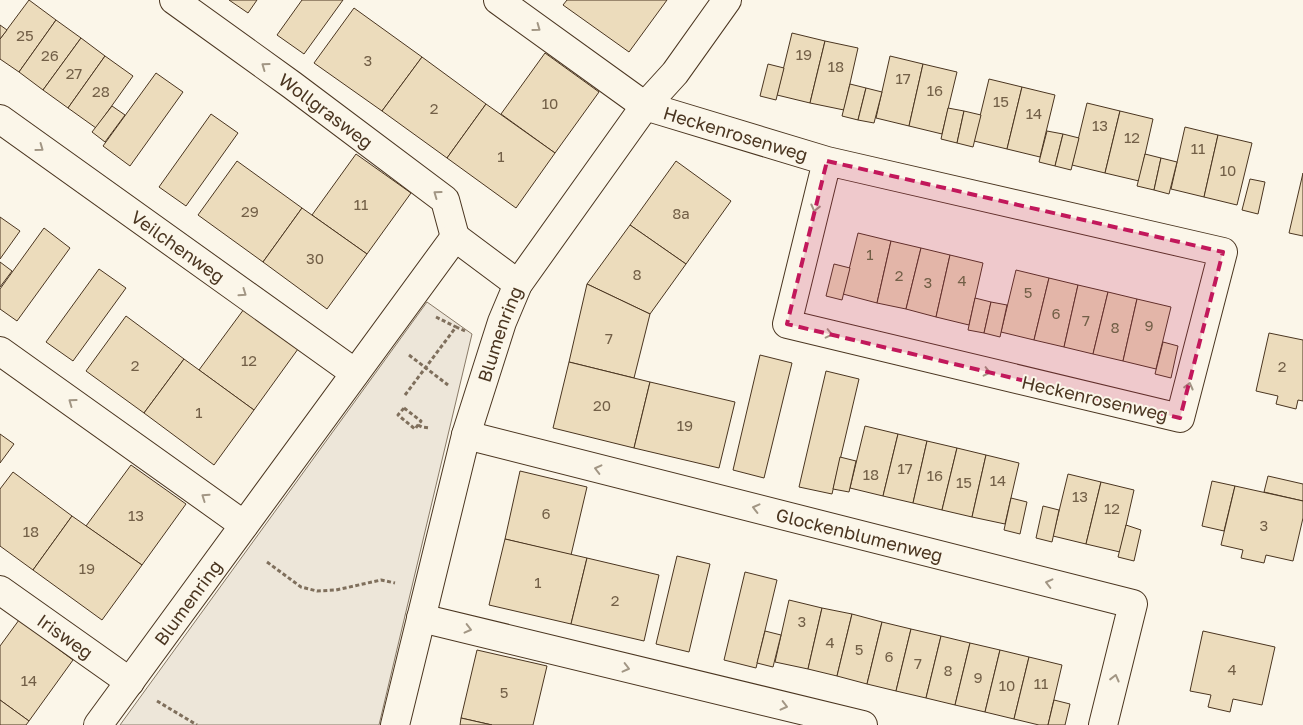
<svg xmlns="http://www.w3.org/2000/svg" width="1303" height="725" font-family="'Golos Text',sans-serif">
  <rect width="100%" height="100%" fill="#fbf6e9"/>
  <polygon fill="#ede6d9" stroke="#887966" points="427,302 472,334 379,725 120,725"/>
  <g fill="#ecdcbc" stroke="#4a3520">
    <polygon points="29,0 56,20 19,72 0,59 0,39"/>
    <polygon points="229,0 257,0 248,13"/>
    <polygon points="302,0 343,0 304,54 277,35"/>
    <polygon points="567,0 667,0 629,52 563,5"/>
    <polygon points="354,8 422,57 382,111 314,63"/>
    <polygon points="56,20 81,38 43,90 19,72"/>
    <polygon points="0,25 7,30 0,39"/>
    <polygon points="792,33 825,41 810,103 777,95"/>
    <polygon points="81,38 105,56 68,108 43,90"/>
    <polygon points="825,41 858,48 844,110 810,103"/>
    <polygon points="545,53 599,92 555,153 501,114"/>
    <polygon points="105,56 133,76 96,128 68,108"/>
    <polygon points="890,56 923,64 909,126 876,118"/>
    <polygon points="422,57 486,104 447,158 382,111"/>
    <polygon points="768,64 784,68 776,100 760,96"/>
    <polygon points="923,64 957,72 942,134 909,126"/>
    <polygon points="156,73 183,92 130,166 103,146"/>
    <polygon points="989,79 1022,87 1007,149 974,141"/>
    <polygon points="850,84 866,88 858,120 842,116"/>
    <polygon points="1022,87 1055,95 1040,157 1007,149"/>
    <polygon points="866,88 882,92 874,123 858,120"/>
    <polygon points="1087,103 1120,111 1105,173 1072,165"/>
    <polygon points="486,104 555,153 516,208 447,158"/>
    <polygon points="112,106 125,115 105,142 92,132"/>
    <polygon points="948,108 964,111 957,143 941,139"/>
    <polygon points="964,111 981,115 973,147 957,143"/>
    <polygon points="1120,111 1153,119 1139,181 1105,173"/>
    <polygon points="211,114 238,133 186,206 159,187"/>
    <polygon points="1185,127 1218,135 1204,197 1171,189"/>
    <polygon points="1047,131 1063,134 1055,166 1039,162"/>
    <polygon points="1063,134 1079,138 1071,170 1055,166"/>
    <polygon points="1218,135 1252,143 1237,205 1204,197"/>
    <polygon points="356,154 411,193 367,254 312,215"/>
    <polygon points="1145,154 1161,158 1154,190 1137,186"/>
    <polygon points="1161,158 1177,162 1169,194 1154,190"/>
    <polygon points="237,161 302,208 263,262 198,215"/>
    <polygon points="676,161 731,201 686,264 630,225"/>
    <polygon points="1303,173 1303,236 1289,233"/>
    <polygon points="1250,179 1265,182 1258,214 1242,210"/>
    <polygon points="302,208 367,254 327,309 263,262"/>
    <polygon points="0,217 20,231 0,259"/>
    <polygon points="630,225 686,264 650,314 587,284"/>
    <polygon points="44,228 70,248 17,321 0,309 0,289"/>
    <polygon points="858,233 891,241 877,303 843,294"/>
    <polygon points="891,241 921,248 906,309 877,303"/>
    <polygon points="921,248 950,255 936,317 906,309"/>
    <polygon points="950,255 983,263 969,325 936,317"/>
    <polygon points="0,262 12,271 0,287"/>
    <polygon points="834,264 850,268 842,300 826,296"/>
    <polygon points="99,269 126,288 73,361 46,342"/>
    <polygon points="1016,270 1049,278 1034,340 1001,332"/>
    <polygon points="1049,278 1078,285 1064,347 1034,340"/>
    <polygon points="587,284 650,314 634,378 569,362"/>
    <polygon points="1078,285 1108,292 1093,354 1064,347"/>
    <polygon points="1108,292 1137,299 1123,361 1093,354"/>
    <polygon points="975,298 991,302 984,333 968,330"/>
    <polygon points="1137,299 1171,307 1156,369 1123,361"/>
    <polygon points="991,302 1007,305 1000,337 984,333"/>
    <polygon points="244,309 298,349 254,410 199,370"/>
    <polygon points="126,316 184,359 144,413 86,371"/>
    <polygon points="1269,333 1303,340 1303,401 1298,400 1296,409 1276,404 1278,396 1256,391"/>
    <polygon points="1163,342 1178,346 1171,378 1155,374"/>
    <polygon points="760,355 792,363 764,478 733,470"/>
    <polygon points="184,359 254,410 214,465 144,413"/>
    <polygon points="569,362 650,382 634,448 553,428"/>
    <polygon points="826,371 859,379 832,494 799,487"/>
    <polygon points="650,382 735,402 719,468 634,448"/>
    <polygon points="865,426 898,434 883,496 850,488"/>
    <polygon points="0,434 14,444 0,463"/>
    <polygon points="898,434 927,441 913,503 883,496"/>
    <polygon points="927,441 957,448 942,510 913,503"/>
    <polygon points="957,448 986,455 972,517 942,510"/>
    <polygon points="986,455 1019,463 1005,524 972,517"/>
    <polygon points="840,457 856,461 849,492 833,489"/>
    <polygon points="131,465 186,504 142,565 86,526"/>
    <polygon points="520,471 587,487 571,555 505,539"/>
    <polygon points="13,472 72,516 33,570 0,546 0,489"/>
    <polygon points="1068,474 1101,482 1086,544 1053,536"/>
    <polygon points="1268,476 1303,484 1303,501 1264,492"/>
    <polygon points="1212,481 1235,486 1224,531 1202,526"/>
    <polygon points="1101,482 1134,490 1120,552 1086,544"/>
    <polygon points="1235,486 1303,501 1303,518 1293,561 1266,555 1264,563 1241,558 1243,550 1221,545"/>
    <polygon points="1011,498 1027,502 1020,534 1004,530"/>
    <polygon points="1043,506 1059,510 1052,542 1036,538"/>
    <polygon points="72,516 142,565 102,620 33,570"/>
    <polygon points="1126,525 1141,530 1134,561 1118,557"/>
    <polygon points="505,539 587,558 571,624 489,605"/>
    <polygon points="677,556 710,564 689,652 656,644"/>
    <polygon points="587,558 659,575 644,641 571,624"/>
    <polygon points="745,572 777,580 756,668 724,660"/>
    <polygon points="789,600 822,608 808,669 775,662"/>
    <polygon points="822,608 852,614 837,676 808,669"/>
    <polygon points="852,614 882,622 867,684 837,676"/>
    <polygon points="19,620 73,660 29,721 0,700 0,646"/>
    <polygon points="882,622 911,629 896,691 867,684"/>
    <polygon points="911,629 941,636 926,698 896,691"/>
    <polygon points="765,631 781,635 773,667 757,663"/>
    <polygon points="1203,631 1275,647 1262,705 1233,699 1230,712 1208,707 1211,695 1190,691"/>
    <polygon points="941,636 970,643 955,705 926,698"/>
    <polygon points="970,643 1000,650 985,712 955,705"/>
    <polygon points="477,650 547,666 533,725 492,725 461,718"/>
    <polygon points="1000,650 1029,657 1014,719 985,712"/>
    <polygon points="1029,657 1062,665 1048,725 1039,725 1014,719"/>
    <polygon points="0,700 29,721 26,725 0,725"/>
    <polygon points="1054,700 1070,704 1065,725 1048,725"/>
    <polygon points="461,718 492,725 460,725"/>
  </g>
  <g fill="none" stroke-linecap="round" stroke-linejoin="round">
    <g stroke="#4a3520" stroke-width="30">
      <g id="minor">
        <path id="s1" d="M174,0L292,85L445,200L455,237"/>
        <path id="s2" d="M498,0L645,106L827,161L1223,252L1180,418L787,324L827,161"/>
        <path id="s3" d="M0,119L355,373"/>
        <polyline points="455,237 518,284"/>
        <polyline points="0,351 244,525"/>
        <path id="s4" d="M466,435L1133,604L1103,725"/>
        <path id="s5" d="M0,590L130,682"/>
        <polyline points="421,618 863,725"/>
        <path id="s6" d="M98,725L455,237"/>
        <path id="s7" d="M395,725L466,435L502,322L518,284L645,106L675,73L727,0"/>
      </g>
    </g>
    <g stroke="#7f6f5c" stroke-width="3" stroke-dasharray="4 2.5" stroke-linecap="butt">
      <polyline points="436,317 456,327"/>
      <polyline points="409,355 448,385"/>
      <polyline points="405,395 456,327 465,331"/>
      <polygon points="404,408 421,421 415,429 398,415"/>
      <polyline points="418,425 422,427 430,428"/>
      <polyline points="267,562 301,587 317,591 336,590 381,580 395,583"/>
      <polyline points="157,701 197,725"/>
    </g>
    <use href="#minor" stroke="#fbf6e9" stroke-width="28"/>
  </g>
  <defs><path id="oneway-chevron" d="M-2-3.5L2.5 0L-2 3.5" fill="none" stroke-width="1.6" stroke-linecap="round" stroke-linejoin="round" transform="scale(1.25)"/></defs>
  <g stroke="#a29684">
    <use href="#oneway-chevron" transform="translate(537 28) rotate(36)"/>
    <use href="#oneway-chevron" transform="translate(265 66) rotate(-144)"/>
    <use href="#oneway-chevron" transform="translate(40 148) rotate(36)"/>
    <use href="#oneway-chevron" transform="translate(437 194) rotate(-144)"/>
    <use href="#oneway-chevron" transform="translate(815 208) rotate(104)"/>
    <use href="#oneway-chevron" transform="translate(243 293) rotate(35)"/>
    <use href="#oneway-chevron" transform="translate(829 334) rotate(13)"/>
    <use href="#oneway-chevron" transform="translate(987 372) rotate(13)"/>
    <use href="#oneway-chevron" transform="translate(1189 386) rotate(-76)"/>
    <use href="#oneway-chevron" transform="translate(72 402) rotate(-144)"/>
    <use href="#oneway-chevron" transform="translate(598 469) rotate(-166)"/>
    <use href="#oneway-chevron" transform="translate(205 497) rotate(-145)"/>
    <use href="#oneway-chevron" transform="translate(756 508) rotate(-166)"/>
    <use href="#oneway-chevron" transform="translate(1049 583) rotate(-166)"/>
    <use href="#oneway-chevron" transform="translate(468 629) rotate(14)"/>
    <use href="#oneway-chevron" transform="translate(626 668) rotate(14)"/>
    <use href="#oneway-chevron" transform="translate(1115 678) rotate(-76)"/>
    <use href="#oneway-chevron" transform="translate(784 706) rotate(14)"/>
  </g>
  <path fill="#c2185b" fill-opacity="0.2" stroke="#c2185b" stroke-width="4" stroke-dasharray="10 6" stroke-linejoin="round" d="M827,161L1223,252L1180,418L787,324Z"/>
  <g text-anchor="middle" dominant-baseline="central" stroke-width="4" stroke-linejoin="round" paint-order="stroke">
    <g font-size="15" fill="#725f47">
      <text x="25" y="35">25</text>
      <text x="804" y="54">19</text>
      <text x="50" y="55">26</text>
      <text x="368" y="60">3</text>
      <text x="836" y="66">18</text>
      <text x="74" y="73">27</text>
      <text x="903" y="78">17</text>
      <text x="935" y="90">16</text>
      <text x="101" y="91">28</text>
      <text x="1001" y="101">15</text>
      <text x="550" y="103">10</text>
      <text x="434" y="108">2</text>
      <text x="1034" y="113">14</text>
      <text x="1100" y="125">13</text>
      <text x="1132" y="137">12</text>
      <text x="1198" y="148">11</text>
      <text x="501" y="156">1</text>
      <text x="1228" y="170">10</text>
      <text x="361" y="204">11</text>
      <text x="250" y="211">29</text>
      <text x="681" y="213">8a</text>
      <text x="870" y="254">1</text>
      <text x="315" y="258">30</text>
      <text x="637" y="274">8</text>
      <text x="899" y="275">2</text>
      <text x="962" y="280">4</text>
      <text x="928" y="282">3</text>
      <text x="1028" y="292">5</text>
      <text x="1056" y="313">6</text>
      <text x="1086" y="320">7</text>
      <text x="1149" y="325">9</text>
      <text x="1115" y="327">8</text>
      <text x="609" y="338">7</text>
      <text x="249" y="360">12</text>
      <text x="135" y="365">2</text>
      <text x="1282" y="366">2</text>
      <text x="602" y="405">20</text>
      <text x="199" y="412">1</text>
      <text x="685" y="425">19</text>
      <text x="905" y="468">17</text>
      <text x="871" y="474">18</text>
      <text x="935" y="475">16</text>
      <text x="998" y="480">14</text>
      <text x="964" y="482">15</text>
      <text x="1080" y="496">13</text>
      <text x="1112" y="508">12</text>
      <text x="546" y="513">6</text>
      <text x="136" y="515">13</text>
      <text x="1264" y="525">3</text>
      <text x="31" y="531">18</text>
      <text x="87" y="568">19</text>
      <text x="538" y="582">1</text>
      <text x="615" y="600">2</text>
      <text x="802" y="621">3</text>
      <text x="830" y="642">4</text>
      <text x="859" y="649">5</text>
      <text x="889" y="656">6</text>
      <text x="918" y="663">7</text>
      <text x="1232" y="669">4</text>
      <text x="948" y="670">8</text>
      <text x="978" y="677">9</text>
      <text x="29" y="680">14</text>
      <text x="1041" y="683">11</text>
      <text x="1007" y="685">10</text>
      <text x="504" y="692">5</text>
    </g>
    <g font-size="18" fill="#4a3520" stroke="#fbf6e9">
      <text stroke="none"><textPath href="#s1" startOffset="188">Wollgrasweg</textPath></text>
      <text stroke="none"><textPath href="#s2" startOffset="276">Heckenrosenweg</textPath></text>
      <text stroke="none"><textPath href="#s3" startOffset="219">Veilchenweg</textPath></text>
      <text stroke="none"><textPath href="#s7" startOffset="405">Blumenring</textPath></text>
      <text transform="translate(1095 398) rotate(13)">Heckenrosenweg</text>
      <text stroke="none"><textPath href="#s4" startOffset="406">Glockenblumenweg</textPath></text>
      <text stroke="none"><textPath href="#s6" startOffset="152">Blumenring</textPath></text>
      <text stroke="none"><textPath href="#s5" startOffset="80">Irisweg</textPath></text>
    </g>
  </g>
</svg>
